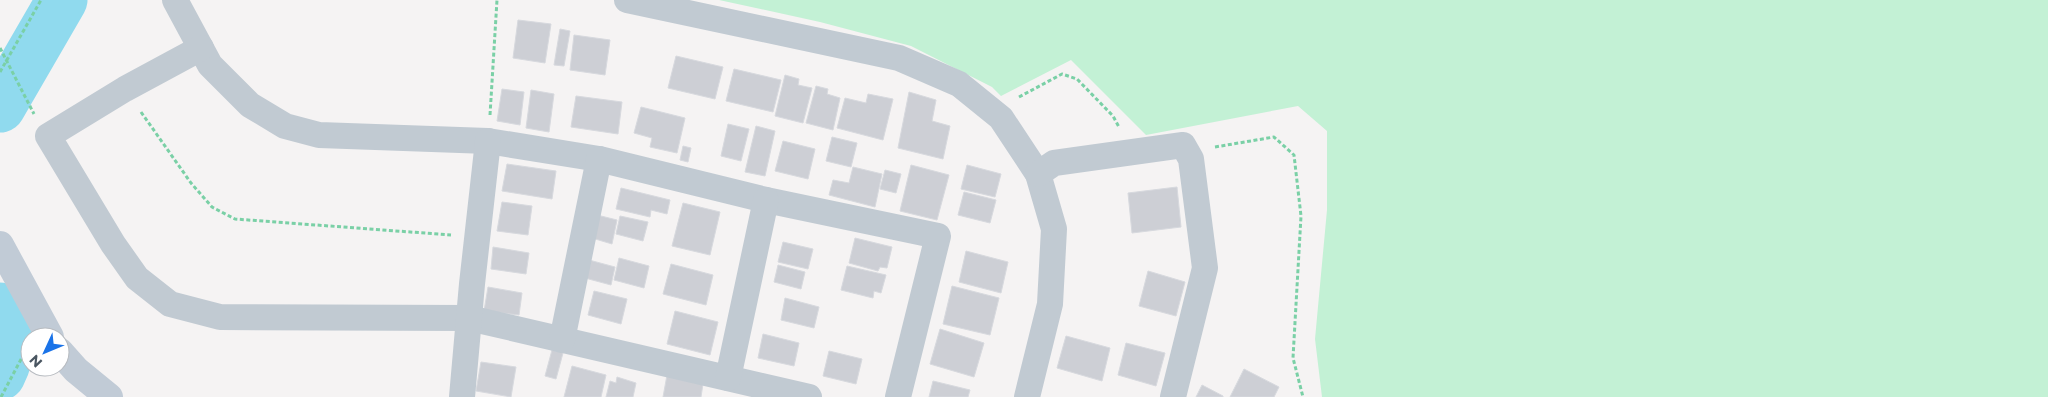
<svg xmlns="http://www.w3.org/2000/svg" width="2048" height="397" font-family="Montserrat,sans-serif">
  <rect width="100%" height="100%" fill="#f5f3f3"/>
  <polygon fill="#c3f1d5" points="719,0 2048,0 2048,397 1322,397 1315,339 1327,210 1327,131 1298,106 1146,135 1071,60 1001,96 992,87 911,46 820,22"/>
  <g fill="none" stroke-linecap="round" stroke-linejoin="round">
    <g stroke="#90daee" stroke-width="51">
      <polyline points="0,107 62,0"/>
      <path d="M0,308C13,331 12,351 0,375"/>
    </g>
  </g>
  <g fill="#cdcfd5" stroke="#d7d9de">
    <polygon points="518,20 551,24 545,63 513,58"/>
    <polygon points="560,29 570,31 564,66 554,65"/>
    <polygon points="574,35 610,40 605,75 570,70"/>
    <polygon points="676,56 723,67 715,99 668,88"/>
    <polygon points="734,69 781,80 773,112 726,101"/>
    <polygon points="785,75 799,79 798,85 812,88 803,123 775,116"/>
    <polygon points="816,86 828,89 827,94 840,98 833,130 806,123"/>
    <polygon points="502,89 524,92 520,125 497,121"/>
    <polygon points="531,90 554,94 549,132 526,128"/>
    <polygon points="909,92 936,100 932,121 950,126 943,159 898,148"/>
    <polygon points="868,94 893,99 883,140 837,128 845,98 866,103"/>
    <polygon points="576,96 622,102 618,134 571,127"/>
    <polygon points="641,107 685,118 677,153 650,147 652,138 634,133"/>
    <polygon points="728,124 749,129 741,161 721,156"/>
    <polygon points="756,126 775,131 765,176 745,172"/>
    <polygon points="832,137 857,143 851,167 826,161"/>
    <polygon points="783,141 815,149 808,179 775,171"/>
    <polygon points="683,146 691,148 688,162 680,160"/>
    <polygon points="507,164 556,171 552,199 502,191"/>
    <polygon points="911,165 949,175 937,220 900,211"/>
    <polygon points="967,165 1001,174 995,197 961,189"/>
    <polygon points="853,167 882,174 875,207 829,195 833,180 849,183"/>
    <polygon points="885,170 901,174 896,193 880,189"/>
    <polygon points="1177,187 1181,227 1132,233 1128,193"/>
    <polygon points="621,188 670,200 667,214 651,210 650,217 616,209"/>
    <polygon points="964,192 996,200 990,223 958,215"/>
    <polygon points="502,202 532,206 528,235 497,231"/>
    <polygon points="683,203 720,212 710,255 672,246"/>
    <polygon points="597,215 617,220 612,244 592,238"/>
    <polygon points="620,216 648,222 643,241 616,234"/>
    <polygon points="855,238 892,247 887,268 880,267 878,271 849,263"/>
    <polygon points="783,242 813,249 808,269 778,262"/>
    <polygon points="493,247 529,253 526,274 491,269"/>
    <polygon points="966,251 1008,262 1001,293 959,282"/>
    <polygon points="619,258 649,266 644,288 614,280"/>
    <polygon points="589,260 615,267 611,285 585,278"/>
    <polygon points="671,264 713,275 706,305 663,294"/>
    <polygon points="778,265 805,272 801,289 774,282"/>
    <polygon points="847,266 886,275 881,293 874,291 873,298 841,290"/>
    <polygon points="1148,271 1185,282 1176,316 1139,306"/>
    <polygon points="952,286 999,298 990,335 943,324"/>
    <polygon points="488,287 522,293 519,315 484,311"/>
    <polygon points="594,291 627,299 621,324 588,315"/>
    <polygon points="785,298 819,307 814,328 781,320"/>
    <polygon points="675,311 718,322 710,355 667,344"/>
    <polygon points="940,329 984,343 974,377 930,364"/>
    <polygon points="763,334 799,343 794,366 758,358"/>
    <polygon points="1066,336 1110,348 1102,381 1057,368"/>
    <polygon points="1126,343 1165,353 1156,386 1118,375"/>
    <polygon points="552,350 563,353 556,379 545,376"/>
    <polygon points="829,351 862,359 856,384 823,376"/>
    <polygon points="481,362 516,367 511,397 476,391"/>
    <polygon points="572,366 606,375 601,397 564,397"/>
    <polygon points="1244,369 1279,387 1274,397 1230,397"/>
    <polygon points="667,375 703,384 701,397 663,397"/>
    <polygon points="617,377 636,383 633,397 606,397 610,381 616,383"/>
    <polygon points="933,381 970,390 968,397 929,397"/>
    <polygon points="1202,385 1223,396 1223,397 1196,397"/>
  </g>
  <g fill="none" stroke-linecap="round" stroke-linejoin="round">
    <g stroke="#7ad0a6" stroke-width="3" stroke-dasharray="4 2.5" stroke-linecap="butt">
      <polyline points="0,48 34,114"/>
      <polyline points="0,72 41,0"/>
      <polyline points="1019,97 1062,74 1077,79 1113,116 1119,127"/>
      <polyline points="141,112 191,183 212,207 235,219 451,235"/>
      <polyline points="490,115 497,0"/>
      <polyline points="1215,147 1274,137 1294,155 1301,216 1293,358 1303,397"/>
      <polyline points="1,397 26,350"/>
    </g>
    <g stroke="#c1cad2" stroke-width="26">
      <polyline points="175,0 210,65 250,105 285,126 319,135 488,141 599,159 766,200 938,236 898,397"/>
      <polyline points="627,0 899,58 959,84 1001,118 1038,174 1054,229 1050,304 1027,397"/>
      <polyline points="201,48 125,89 48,136 113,244 137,278 170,304 220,317 469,318 809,397"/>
      <polyline points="1038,174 1054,163 1183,145 1191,159 1205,268 1173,397"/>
      <polyline points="562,340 599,159"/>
      <polyline points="728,378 766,200"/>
      <polyline points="462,397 472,284 488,141"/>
    </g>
    <g stroke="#c1cbd6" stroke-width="28">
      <polyline points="0,245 50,337"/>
      <polyline points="60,352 76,370 109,397"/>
    </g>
  </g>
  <g transform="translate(45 352) rotate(226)"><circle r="24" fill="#ffffff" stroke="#b7bbc0"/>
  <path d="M0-4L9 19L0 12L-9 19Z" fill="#1a73e8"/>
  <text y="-8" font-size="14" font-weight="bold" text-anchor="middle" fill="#4a5661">N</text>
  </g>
</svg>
